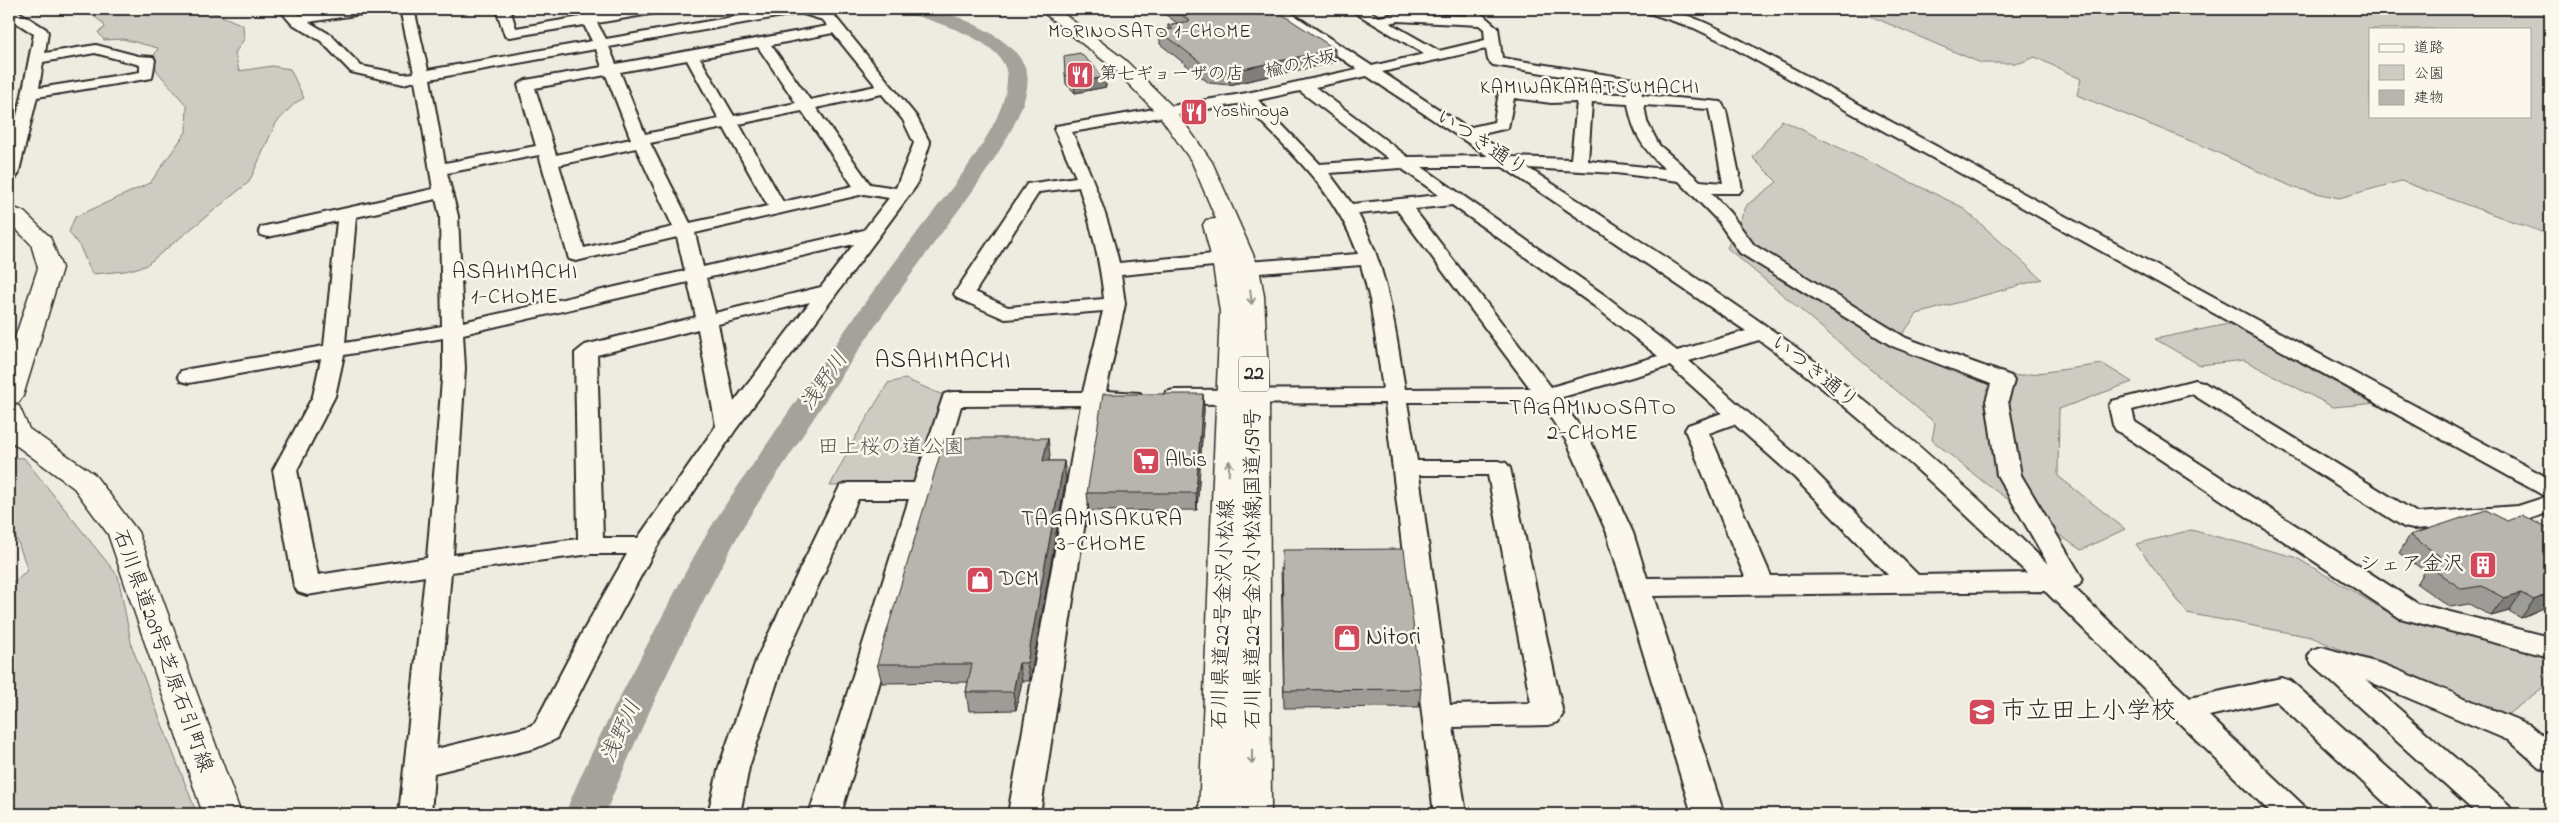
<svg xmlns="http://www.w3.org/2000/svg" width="2559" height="823" font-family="'Indie Flower','Klee One',sans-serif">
  <rect width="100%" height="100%" fill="#eeebe0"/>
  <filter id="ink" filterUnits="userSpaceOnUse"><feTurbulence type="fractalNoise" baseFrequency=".02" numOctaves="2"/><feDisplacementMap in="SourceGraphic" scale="10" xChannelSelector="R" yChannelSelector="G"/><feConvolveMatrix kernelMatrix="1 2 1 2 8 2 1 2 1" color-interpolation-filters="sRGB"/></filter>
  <g filter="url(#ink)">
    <g fill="#cecbc2" stroke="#7c7b76" fill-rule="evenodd">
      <polygon points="84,9 205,9 243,25 244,39 235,53 239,71 272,66 290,69 304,98 295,103 276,123 249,182 145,266 125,271 92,274 80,247 69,232 75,217 150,183 186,132 187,106 157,71 153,58 158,48 123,39 104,40 98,32 105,28 103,23"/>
      <path d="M1809,9H2550V235L2401,181L2339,198L2295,188L2203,146L2077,95L2081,79L2035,57L2020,63H1981L1863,13L1836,14ZM2370,29H2530V116H2370Z"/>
      <polygon points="1782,120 1962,207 2042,279 1917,314 1894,346 2016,376 2103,364 2132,382 2059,409 2058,476 2125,529 2081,550 1986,484 1932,440 1935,423 1727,248 1747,205 1777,182 1753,158"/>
      <polygon points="2228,324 2229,324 2377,403 2333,407 2244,360 2200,365 2155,339"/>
      <polygon points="905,379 943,395 920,479 911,484 830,486 855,438 888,383"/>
      <polygon points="9,457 24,458 118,576 132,647 197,814 9,814 9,665 15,623 9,620 9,585 28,570 9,518"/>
      <polygon points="2191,530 2295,557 2388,612 2550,654 2550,682 2503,718 2311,637 2187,613 2136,544"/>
    </g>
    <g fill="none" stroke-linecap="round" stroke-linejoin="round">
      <path fill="#a4a29a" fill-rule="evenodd" d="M904,9C912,9 922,7 929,9C959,14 1020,40 1027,73C1035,112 967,199 943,231C890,302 840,377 792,452C773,481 752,510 735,541C687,629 643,721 605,814H565C587,757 617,703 645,649C665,612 683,575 704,539C723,506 746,475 767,444C815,373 864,301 917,233C945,196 1009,123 1007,76C1006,40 934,22 907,13Z"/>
      <g stroke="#2b2b2b" stroke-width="4">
        <g id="minor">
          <path d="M9,9H14L46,29L48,32L45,53L96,45L138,56L153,57L155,60L152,78L37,97L18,175L15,179L9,180V145L21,100L34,34L9,18ZM95,53L140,65V72L39,88L43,62Z"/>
          <path d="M279,9H293L299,15L343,9H375L368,13L309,22L331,35L361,66L403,74L414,73L400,9H414L428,70L592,41L584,25L510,37L505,36L496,9H510L516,28L580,17L576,9H590L593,15L632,9H663L656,13L597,23L606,39L779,9H815L833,14L916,116L930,143L916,186L736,429L656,548L610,633L556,739L536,748L434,773L431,814H399L425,576L307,595L298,592L294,586L273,470L313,396L321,359L189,383L181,381L178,376L181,371L189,369L324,346L337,221L268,237L261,235L259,231L261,227L433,189L415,81L403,84L351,72L321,41L291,23ZM800,13L823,20L828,26L616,64L609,47ZM833,33L876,86L810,100L771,45ZM758,47L796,103L734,116L700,58ZM596,49L602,67L526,80L518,85L536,146L445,163L430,79ZM687,60L719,119L645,134L620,72ZM606,75L631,139L556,155L535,88ZM882,94L903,120L914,143L896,188L870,184L816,108ZM802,111L853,186L783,202L739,124ZM724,128L768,206L690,223L650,143ZM636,148L673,227L584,248L559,165ZM539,155L569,259L576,261L677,237L685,271L463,322L458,216L447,173ZM864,194L889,198L864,230L703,267L695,233ZM436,199L440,216L442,326L345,343L356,217ZM854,244L821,287L715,313L706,278ZM688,282L696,317L585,345L575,353L578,539L453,555L465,368L463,334ZM810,302L734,402L718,324ZM698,329L716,426L638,538H603L597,355ZM443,338V368L427,558L318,575L297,470L335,396L344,355ZM591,554H627L582,633L535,723L528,727L436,749L451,572Z"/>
          <path d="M1269,9H1285L1372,66L1424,54L1349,9H1366L1379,17L1398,13L1468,16L1461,9H1476L1498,28L1502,58L1633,79L1641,86L1642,95L1721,102L1726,111L1742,189L1739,193H1711L1730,213L1754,245L1906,338L2011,376L2014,381L2008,401L2021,475L2083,579L2079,585L2073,587L2190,698L2281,678L2291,681L2429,805L2434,814H2397L2276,701L2209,716L2303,805L2308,814H2272L2045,591L1653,596L1724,814H1692L1607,533L1567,442L1540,402H1407L1417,461H1498L1506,463L1510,468L1563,714L1558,722L1548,725L1453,727L1466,814H1434L1385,403L1174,404L1166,402L1163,397L1166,392L1174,390L1383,389L1370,300L1361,265L1247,274L1240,272L1237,268L1240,264L1247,262L1358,254C1336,191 1288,150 1243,103L1072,132C1092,175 1108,217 1119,263L1224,253L1231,255L1234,259L1231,263L1224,265L1121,275L1125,304L1106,391L1140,393L1143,398L1140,403L1103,405L1040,814H1008L1081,405L961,406L841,814H809L909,499H858L785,658L749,767L740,814H708L719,767L757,658L840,486L849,483H914L944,394L952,392H1083L1103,311L1005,319L957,298L954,294L1027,184L1076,177L1054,129L1056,126L1247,93L1357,69ZM1398,21L1479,25L1484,29L1485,40L1439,51L1390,23ZM1486,49L1488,60L1493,65L1623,86L1627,94L1551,93L1507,87L1499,92L1494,122L1467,128L1382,72ZM1367,76L1488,156L1408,157L1315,87ZM1300,91L1389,159L1320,164L1258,100ZM1514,98L1551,103L1577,102L1571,159L1511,157L1478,135L1508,128ZM1592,102L1628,104C1633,134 1643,149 1665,169L1588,161ZM1644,105L1709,109L1723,183L1700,181L1659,145L1647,122ZM1422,167H1503L1746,331L1677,351L1607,297ZM1401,168L1439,195L1352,204L1329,173ZM1528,168L1616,173L1679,181L1718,221L1740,253L1892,346L1991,384L1986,401L1997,475L2048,564C1965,485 1879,408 1786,340C1702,280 1614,224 1528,168ZM1079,187C1091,224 1100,260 1104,299L1008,307L975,292L1039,192ZM1452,205L1593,305L1658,356L1551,387L1414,209ZM1397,210L1530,388L1405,389C1395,329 1388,268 1358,214ZM1759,340C1855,409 1942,491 2027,573L1918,575L1811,468L1689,361ZM1670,366L1722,413L1688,425L1685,430L1745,577L1647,578L1633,533L1591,442L1559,398ZM1734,424L1795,478L1888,575L1771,576L1709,433ZM1419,475H1488L1531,703L1450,705Z"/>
          <path d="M1644,9C1674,7 1703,21 1729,34L2550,479V512L2520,522L2413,529L2404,527L2192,394L2132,410L2135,422L2418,604L2550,637V657L2400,618L2116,430L2113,425L2109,406L2112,401L2195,380L2203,382L2417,513L2518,506L2549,496L2541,494L1719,40L1694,28L1646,12Z"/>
          <polygon points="2322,647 2385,665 2530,725 2550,742 2550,771 2539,767 2510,741 2366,680 2509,805 2514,814 2477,814 2312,664 2308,657 2312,650"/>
        </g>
      </g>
      <g stroke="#2b2b2b" stroke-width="3">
        <g id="major">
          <polygon points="1039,9 1057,9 1125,60 1173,107 1212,162 1259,268 1264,296 1269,397 1271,814 1199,814 1220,312 1212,259 1203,225 1206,220 1216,219 1192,162 1159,115 1113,68"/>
          <polygon points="9,206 24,212 50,237 62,268 23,396 19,402 10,404 19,406 29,429 94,474 138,532 241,814 203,814 108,534 74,488 9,440 9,356 38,268 31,244 9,222"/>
        </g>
      </g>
      <use href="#minor" fill="#fbf7ec" fill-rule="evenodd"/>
      <use href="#major" fill="#fbf7ec" fill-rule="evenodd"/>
    </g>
    <g fill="#9e9c96" stroke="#2b2b2b">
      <polygon points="1158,9 1274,9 1335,62 1229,85 1209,83 1160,44 1160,31 1168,29 1168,25 1177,23"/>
      <polygon points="1065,74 1105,77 1106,87 1075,93 1066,84"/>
      <polygon points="1203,394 1204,410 1197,510 1089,511 1087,493"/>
      <polygon points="1050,455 1049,461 1064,461 1066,478 1030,681 1022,681 1016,710 969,711 966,692 968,682 882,683 877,664"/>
      <polygon points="2410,535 2550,605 2521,618 2509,611 2491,616 2469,604 2450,607 2417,584 2425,571 2399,553"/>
      <polygon points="1281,568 1421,689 1419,707 1284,708"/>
    </g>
    <g fill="#817f7a" stroke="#2b2b2b">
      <polygon points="1335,49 1335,62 1229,85 1229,72"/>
      <polygon points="1105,77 1106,87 1075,93 1074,83"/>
      <polygon points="1203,394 1204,410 1197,510 1196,493"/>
      <polygon points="1048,438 1050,455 1045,478 1043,461"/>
      <polygon points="1064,461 1066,478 1030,681 1027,663"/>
      <polygon points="2521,593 2509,611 2491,616 2504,598"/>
      <polygon points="2550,593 2550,605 2521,618 2534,600"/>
      <polygon points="1019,663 1022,681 1016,710 1013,692"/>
    </g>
    <g fill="#b8b5ae" stroke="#2b2b2b">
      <polygon points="1174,9 1274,9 1335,49 1229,72 1209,69 1160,31 1173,29 1168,25 1190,21"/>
      <polygon points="1080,53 1105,77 1074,83 1065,74 1064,56"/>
      <polygon points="1103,394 1203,394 1196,493 1087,493"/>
      <polygon points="945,438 1048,438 1043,461 1064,461 1027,663 1019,663 1013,692 966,692 972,664 877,664"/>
      <polygon points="2486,510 2507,521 2522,515 2550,530 2550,593 2534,600 2521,593 2504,598 2482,586 2462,589 2428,566 2441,557 2410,535"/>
      <polygon points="1404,549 1421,689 1284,690 1282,550"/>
    </g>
    <defs><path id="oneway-shaft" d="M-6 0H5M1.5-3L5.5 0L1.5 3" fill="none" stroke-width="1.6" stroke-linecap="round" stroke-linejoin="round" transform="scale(1.25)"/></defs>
    <g stroke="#93918c">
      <use href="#oneway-shaft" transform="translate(1251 297) rotate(84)"/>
      <use href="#oneway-shaft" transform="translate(1229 468) rotate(-88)"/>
      <use href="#oneway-shaft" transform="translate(1252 757) rotate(90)"/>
    </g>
  </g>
  <defs>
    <g id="restaurant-square" transform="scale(1.4375)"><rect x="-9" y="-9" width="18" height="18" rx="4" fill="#d1495b" stroke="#fbf7ec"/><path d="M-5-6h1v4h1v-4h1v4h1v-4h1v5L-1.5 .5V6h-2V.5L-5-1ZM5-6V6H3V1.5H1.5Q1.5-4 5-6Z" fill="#fff"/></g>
    <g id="supermarket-square" transform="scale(1.4375)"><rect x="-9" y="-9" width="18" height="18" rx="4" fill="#d1495b" stroke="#fbf7ec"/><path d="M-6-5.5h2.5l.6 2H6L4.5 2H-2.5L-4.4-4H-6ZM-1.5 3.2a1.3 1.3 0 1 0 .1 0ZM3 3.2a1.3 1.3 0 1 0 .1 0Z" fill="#fff"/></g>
    <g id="building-square" transform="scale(1.4375)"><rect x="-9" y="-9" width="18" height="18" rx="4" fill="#d1495b" stroke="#fbf7ec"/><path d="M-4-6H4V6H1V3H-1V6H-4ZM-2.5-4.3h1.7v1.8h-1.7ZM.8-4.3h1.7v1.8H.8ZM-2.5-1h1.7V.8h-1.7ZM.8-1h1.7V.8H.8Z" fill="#fff"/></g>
    <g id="shop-square" transform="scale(1.4375)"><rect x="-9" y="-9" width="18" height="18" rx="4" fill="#d1495b" stroke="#fbf7ec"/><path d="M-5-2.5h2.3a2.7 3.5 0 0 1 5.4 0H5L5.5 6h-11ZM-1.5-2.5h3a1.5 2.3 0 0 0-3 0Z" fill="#fff"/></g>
    <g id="school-square" transform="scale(1.4375)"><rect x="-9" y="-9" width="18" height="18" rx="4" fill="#d1495b" stroke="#fbf7ec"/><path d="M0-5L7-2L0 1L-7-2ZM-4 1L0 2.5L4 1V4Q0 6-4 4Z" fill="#fff"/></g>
  </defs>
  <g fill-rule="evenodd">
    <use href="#restaurant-square" x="1080" y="75"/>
    <use href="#restaurant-square" x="1194" y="112"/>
    <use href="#supermarket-square" x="1146" y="461"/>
    <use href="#building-square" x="2483" y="565"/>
    <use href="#shop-square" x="980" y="580"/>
    <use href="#shop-square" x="1347" y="638"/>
    <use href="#school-square" x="1982" y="712"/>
  </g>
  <g text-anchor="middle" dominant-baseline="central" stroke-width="5" stroke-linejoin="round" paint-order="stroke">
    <g font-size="18" fill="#2b2b2b" stroke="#fbf7ec">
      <text transform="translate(1301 65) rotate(-13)">楡の木坂</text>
    </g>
    <g font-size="18" fill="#2b2b2b" stroke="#fbf7ec" text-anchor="start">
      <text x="1099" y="75">第七ギョーザの店</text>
      <text x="1213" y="112">Yoshinoya</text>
    </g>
    <g font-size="19" letter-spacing="1" fill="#2b2b2b" stroke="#fbf7ec">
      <text x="1150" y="32">MORINOSATO 1-CHOME</text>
    </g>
    <g font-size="20" letter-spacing="1" fill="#2b2b2b" stroke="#fbf7ec">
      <text x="1590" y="88">KAMIWAKAMATSUMACHI</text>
    </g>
    <rect fill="#fbf7ec" stroke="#696865" stroke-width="1" x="1239" y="356.5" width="30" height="35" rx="4"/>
    <g font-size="20" font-weight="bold" fill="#2b2b2b">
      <text x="1254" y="374">22</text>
    </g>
    <g font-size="21" fill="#2b2b2b" stroke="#fbf7ec">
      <text transform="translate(1481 144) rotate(33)">いつき通り</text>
      <text transform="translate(1814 373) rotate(38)">いつき通り</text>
      <text transform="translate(1254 569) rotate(-90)">石川県道22号金沢小松線;国道159号</text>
      <text transform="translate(1224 614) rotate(-88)">石川県道22号金沢小松線</text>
      <text transform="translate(162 651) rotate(70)">石川県道209号芝原石引町線</text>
    </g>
    <g font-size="21" fill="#545351" stroke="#fbf7ec">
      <text x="891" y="448">田上桜の道公園</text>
    </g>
    <g font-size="21" fill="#2b2b2b" stroke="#fbf7ec" text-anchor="start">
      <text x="1165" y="461">Albis</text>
      <text x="2464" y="565" text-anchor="end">シェア金沢</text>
      <text x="999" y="580">DCM</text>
    </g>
    <g font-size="22" letter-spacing="1" fill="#2b2b2b" stroke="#fbf7ec">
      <text x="515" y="273">ASAHIMACHI<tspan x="515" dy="25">1-CHOME</tspan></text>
      <text x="1593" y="409">TAGAMINOSATO<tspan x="1593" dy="25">2-CHOME</tspan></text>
      <text x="1102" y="520">TAGAMISAKURA<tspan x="1102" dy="25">3-CHOME</tspan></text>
    </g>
    <g font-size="22" font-style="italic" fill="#555552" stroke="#fbf7ec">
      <text transform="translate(825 382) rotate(-55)">浅野川</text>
      <text transform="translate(622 732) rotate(-65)">浅野川</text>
    </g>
    <g font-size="24" letter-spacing="1" fill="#2b2b2b" stroke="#fbf7ec">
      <text x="943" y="361">ASAHIMACHI</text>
    </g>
    <g font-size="25" fill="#2b2b2b" stroke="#fbf7ec" text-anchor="start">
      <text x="1366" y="638">Nitori</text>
      <text x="2001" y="712">市立田上小学校</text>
    </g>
  </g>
  <rect width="2559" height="823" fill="none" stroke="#fbf7ec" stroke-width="30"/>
  <rect x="15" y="15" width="2529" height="793" fill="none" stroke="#2b2b2b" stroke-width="2" filter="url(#ink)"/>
  <rect x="2369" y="28" width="162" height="90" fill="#fbf7ec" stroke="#a8a59f"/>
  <rect x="2379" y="44" width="25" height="8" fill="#fbf7ec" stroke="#a8a59f"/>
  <text x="2414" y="52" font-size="15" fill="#2b2b2b">道路</text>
  <rect x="2379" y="65" width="25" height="15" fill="#cecbc2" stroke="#a8a59f"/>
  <text x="2414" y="78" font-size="15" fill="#2b2b2b">公園</text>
  <rect x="2379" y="90" width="25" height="15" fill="#b8b5ae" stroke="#a8a59f"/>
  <text x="2414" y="102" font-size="15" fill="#2b2b2b">建物</text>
</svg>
